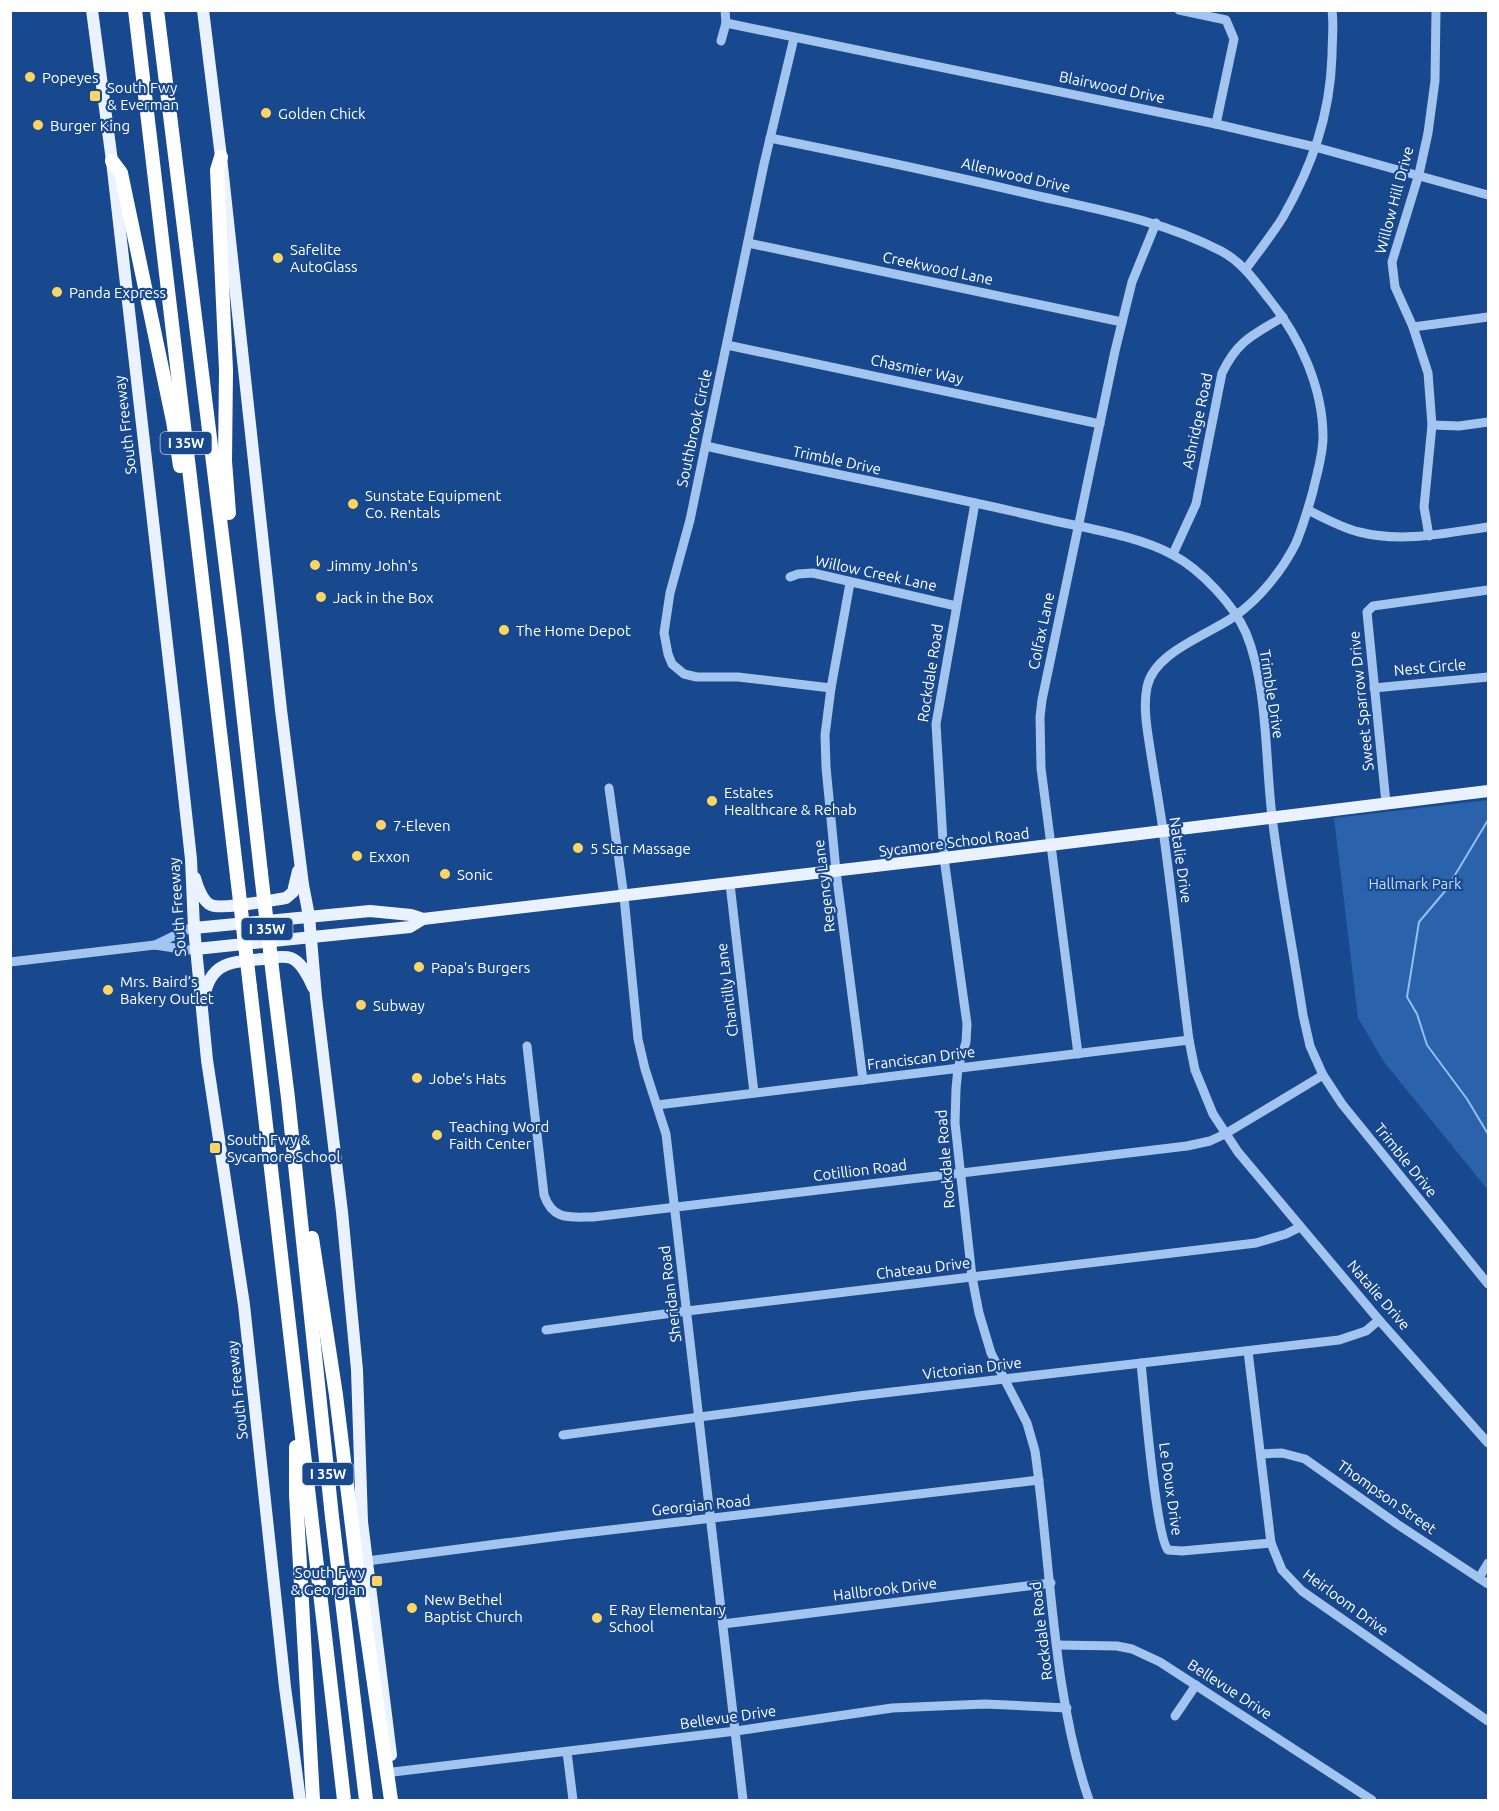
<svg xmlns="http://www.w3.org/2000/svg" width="1499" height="1811" font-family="Ubuntu,sans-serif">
  <rect width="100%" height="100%" fill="#18488d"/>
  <polygon fill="#2a62ab" points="1488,800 1488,1190 1384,1062 1358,1018 1334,818"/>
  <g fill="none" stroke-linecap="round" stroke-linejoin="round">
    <polyline stroke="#95bef1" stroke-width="2" points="1488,820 1446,890 1419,922 1407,997 1417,1014 1427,1045 1467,1099 1488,1134"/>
    <g stroke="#a3c4ef" stroke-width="9">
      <polyline points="1179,10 1226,20 1234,39 1216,124"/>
      <polyline points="726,23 1216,124 1315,147 1488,195"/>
      <polyline points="794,38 764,164 690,520 670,593 664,633 668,654 672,664 684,674 697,677 738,677 831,688"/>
      <polyline points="721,41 726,23 725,10"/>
      <path d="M770,138C860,156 949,175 1038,196C1101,210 1163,221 1221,251C1242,262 1255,281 1269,299C1300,337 1323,388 1323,437C1323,455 1317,473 1313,491C1308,509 1303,526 1296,543C1282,571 1260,598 1235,616C1208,635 1154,652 1147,687C1143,707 1147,729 1150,748C1154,775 1159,802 1163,830C1173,900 1180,970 1189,1040L1195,1070L1213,1114L1238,1152L1379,1320L1488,1443"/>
      <polyline points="748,243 1122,322"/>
      <path d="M1246,269C1258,252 1272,235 1283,217C1312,166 1330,116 1332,56C1332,41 1334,26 1332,10"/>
      <polyline points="1413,327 1488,317"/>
      <polyline points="727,345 1100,424"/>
      <polyline points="1432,425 1459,426 1488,422"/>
      <path d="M706,446C819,472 933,492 1046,519C1085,528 1139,536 1173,555C1200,569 1234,605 1246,633C1268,686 1265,759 1272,816C1280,883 1293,949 1303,1015L1310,1046L1323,1075L1342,1104L1488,1284"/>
      <path d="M975,503L936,724L944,858L967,1024L966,1042L958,1068L956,1089L955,1123L972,1277L979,1313L991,1353L1027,1423L1035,1451C1051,1564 1052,1693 1089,1800"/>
      <path d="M1308,510C1324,518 1342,528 1359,532C1402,543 1446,533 1488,527"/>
      <polyline points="1429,536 1424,507 1432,425 1428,373 1413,327 1395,287 1392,262 1419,174 1428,133 1435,81 1436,10"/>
      <path d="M1173,554L1196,504L1222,373C1238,340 1253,335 1283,317"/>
      <polyline points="790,577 798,574 813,573 956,606"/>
      <polyline points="850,583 831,688 825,735 826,767 836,871 863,1080"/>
      <polyline points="1374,688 1488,677"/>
      <polyline points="609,788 624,897 638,1039 645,1069 666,1134 743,1800"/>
      <polyline points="1386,803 1367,612 1373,606 1488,590"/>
      <polyline points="730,884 754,1093"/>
      <polyline points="155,945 188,929 194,928"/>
      <polyline points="10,962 155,945 188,950 196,949"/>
      <path d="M527,1046L544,1195C553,1221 570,1217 593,1217L1187,1146L1210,1141L1225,1134L1323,1075"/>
      <polyline points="1078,1054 1041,768 1040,717 1042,700 1115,351 1132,282 1156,223"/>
      <polyline points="657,1105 1189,1040"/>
      <polyline points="546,1330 687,1311 1256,1243 1286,1234 1300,1227"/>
      <polyline points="1248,1351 1271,1543 1282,1570 1302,1591 1488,1721"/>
      <path d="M1141,1363C1144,1392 1156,1537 1168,1550L1182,1551L1271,1543"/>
      <polyline points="563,1435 858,1396 1339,1340 1366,1331 1379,1320"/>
      <polyline points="1261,1454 1282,1453 1305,1459 1397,1524 1488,1584"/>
      <polyline points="367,1561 567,1535 1039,1480"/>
      <polyline points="1479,1578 1488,1563"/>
      <polyline points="723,1624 1051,1583"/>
      <polyline points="1057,1645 1117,1646 1132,1649 1160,1662 1372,1800"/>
      <polyline points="1175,1716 1196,1685"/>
      <polyline points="567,1752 573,1800"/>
      <polyline points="393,1772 736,1731 892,1708 985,1704 1067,1708"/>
    </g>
    <g stroke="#ebf2ff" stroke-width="12">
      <polyline points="92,10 112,161 176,723 191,859 194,928 207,1060 244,1305 285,1687 300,1800"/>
      <polyline points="203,10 221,157 281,710 303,885 309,916 316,997 342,1212 357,1370 362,1522 391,1755"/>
      <path d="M195,878C197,886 203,902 211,905C222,910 272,900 286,898L293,892L298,871"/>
      <polyline points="194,928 370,911 411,915 423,919"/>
      <polyline points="196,949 410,927 423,919 944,858 1488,791"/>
      <path d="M204,997C211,961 232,962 263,959C271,958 283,955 291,958C301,962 309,977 313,987"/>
    </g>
    <g stroke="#fff" stroke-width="14">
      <polyline points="135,10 237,876"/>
      <polyline points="157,10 235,640 261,873"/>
      <polyline points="221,157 217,170 226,370 225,461 229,513"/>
      <polyline points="112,161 121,173 173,421 180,466"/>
      <polyline points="274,985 288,1098 332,1517 366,1800"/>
      <polyline points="250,987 344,1800"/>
      <polyline points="312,1238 336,1395 357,1567 391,1800"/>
      <polyline points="296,1447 296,1494 313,1800"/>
    </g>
    <g stroke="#fff" stroke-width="14">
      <polyline points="261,873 274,985"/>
      <polyline points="237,876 250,987"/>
    </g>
  </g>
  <g fill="#ffd561" stroke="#18488d" stroke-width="2">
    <circle cx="30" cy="77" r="6"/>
    <rect x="89" y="90" width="12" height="12" rx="3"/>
    <circle cx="266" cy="113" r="6"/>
    <circle cx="38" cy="125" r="6"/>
    <circle cx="278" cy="258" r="6"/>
    <circle cx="57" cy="292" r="6"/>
    <circle cx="353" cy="504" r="6"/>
    <circle cx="315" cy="565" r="6"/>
    <circle cx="321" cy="597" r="6"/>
    <circle cx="504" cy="630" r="6"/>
    <circle cx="712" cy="801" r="6"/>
    <circle cx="381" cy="825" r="6"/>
    <circle cx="578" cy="848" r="6"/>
    <circle cx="357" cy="856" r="6"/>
    <circle cx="445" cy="874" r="6"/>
    <circle cx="419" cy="967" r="6"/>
    <circle cx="108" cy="990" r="6"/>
    <circle cx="361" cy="1005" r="6"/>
    <circle cx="417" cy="1078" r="6"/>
    <circle cx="437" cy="1135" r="6"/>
    <rect x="209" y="1142" width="12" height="12" rx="3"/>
    <rect x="371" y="1575" width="12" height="12" rx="3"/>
    <circle cx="412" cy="1608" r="6"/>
    <circle cx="597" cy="1618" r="6"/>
  </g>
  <g text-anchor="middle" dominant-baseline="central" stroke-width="4.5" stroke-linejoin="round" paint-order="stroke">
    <g fill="#18488d" stroke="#bac8dd" stroke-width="1.5">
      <rect x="160.5" y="432" width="51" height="22" rx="4.5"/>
      <rect x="241.5" y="918" width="51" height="22" rx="4.5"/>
      <rect x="302.5" y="1463" width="51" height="22" rx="4.5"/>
    </g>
    <g font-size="14" font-weight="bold" fill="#fff">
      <text x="186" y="443">I 35W</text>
      <text x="267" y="929">I 35W</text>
      <text x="328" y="1474">I 35W</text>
    </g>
    <g font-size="15" fill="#fff" stroke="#18488d" text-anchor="start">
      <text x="42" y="77">Popeyes</text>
      <text x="107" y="87">South Fwy<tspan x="107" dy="17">&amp; Everman</tspan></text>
      <text x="278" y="113">Golden Chick</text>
      <text x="50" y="125">Burger King</text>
      <text x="290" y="249">Safelite<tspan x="290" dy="17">AutoGlass</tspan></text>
      <text x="69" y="292">Panda Express</text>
      <text x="365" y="495">Sunstate Equipment<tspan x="365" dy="17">Co. Rentals</tspan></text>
      <text x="327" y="565">Jimmy John's</text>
      <text x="333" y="597">Jack in the Box</text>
      <text x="516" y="630">The Home Depot</text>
      <text x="724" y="792">Estates<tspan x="724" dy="17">Healthcare &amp; Rehab</tspan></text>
      <text x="393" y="825">7-Eleven</text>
      <text x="590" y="848">5 Star Massage</text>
      <text x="369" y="856">Exxon</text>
      <text x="457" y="874">Sonic</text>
      <text x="431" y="967">Papa's Burgers</text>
      <text x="120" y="981">Mrs. Baird’s<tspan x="120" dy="17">Bakery Outlet</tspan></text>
      <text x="373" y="1005">Subway</text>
      <text x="429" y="1078">Jobe's Hats</text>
      <text x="449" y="1126">Teaching Word<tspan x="449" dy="17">Faith Center</tspan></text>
      <text x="227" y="1139">South Fwy &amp;<tspan x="227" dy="17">Sycamore School</tspan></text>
      <text x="365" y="1572" text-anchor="end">South Fwy<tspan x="365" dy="17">&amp; Georgian</tspan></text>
      <text x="424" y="1599">New Bethel<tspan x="424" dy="17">Baptist Church</tspan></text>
      <text x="609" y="1609">E Ray Elementary<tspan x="609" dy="17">School</tspan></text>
    </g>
    <g font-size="15" fill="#fff" stroke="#18488d">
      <text transform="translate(1112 87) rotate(12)">Blairwood Drive</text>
      <text transform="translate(1016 175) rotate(13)">Allenwood Drive</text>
      <text transform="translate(1394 200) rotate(-75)">Willow Hill Drive</text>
      <text transform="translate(938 268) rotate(12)">Creekwood Lane</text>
      <text transform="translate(917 369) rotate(12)">Chasmier Way</text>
      <text transform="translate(1197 421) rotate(-78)">Ashridge Road</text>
      <text transform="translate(125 425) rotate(-97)">South Freeway</text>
      <text transform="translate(694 428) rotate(-78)">Southbrook Circle</text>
      <text transform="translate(837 460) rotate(12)">Trimble Drive</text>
      <text transform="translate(876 573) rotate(12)">Willow Creek Lane</text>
      <text transform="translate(1041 631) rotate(-78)">Colfax Lane</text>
      <text transform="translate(1430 667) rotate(-5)">Nest Circle</text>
      <text transform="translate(930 673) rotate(-81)">Rockdale Road</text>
      <text transform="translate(1272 694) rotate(81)">Trimble Drive</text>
      <text transform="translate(1361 701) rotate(-96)">Sweet Sparrow Drive</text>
      <text transform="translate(954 842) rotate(-7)">Sycamore School Road</text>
      <text transform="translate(1181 860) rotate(82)">Natalie Drive</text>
      <text transform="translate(824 886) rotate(-97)">Regency Lane</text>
      <text transform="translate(177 907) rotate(-94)">South Freeway</text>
      <text transform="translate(727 990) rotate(-97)">Chantilly Lane</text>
      <text transform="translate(921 1058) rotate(-7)">Franciscan Drive</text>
      <text transform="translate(945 1159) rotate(-95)">Rockdale Road</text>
      <text transform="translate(1406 1160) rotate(51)">Trimble Drive</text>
      <text transform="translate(860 1170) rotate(-7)">Cotillion Road</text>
      <text transform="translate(923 1268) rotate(-7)">Chateau Drive</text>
      <text transform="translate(670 1294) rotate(-97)">Sheridan Road</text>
      <text transform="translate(1379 1295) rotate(49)">Natalie Drive</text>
      <text transform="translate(972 1368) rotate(-7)">Victorian Drive</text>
      <text transform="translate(237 1390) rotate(-96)">South Freeway</text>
      <text transform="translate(1171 1489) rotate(82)">Le Doux Drive</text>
      <text transform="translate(1387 1497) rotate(35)">Thompson Street</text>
      <text transform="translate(701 1505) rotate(-6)">Georgian Road</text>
      <text transform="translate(885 1589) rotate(-7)">Hallbrook Drive</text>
      <text transform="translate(1346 1602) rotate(36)">Heirloom Drive</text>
      <text transform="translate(1041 1631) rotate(-97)">Rockdale Road</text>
      <text transform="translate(1230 1689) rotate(33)">Bellevue Drive</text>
      <text transform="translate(728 1717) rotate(-8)">Bellevue Drive</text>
    </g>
    <g font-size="15" fill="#c9defb" stroke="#18488d">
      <text x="1415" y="883">Hallmark Park</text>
    </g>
  </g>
  <rect width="1499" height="1811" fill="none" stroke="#ffffff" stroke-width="24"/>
</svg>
